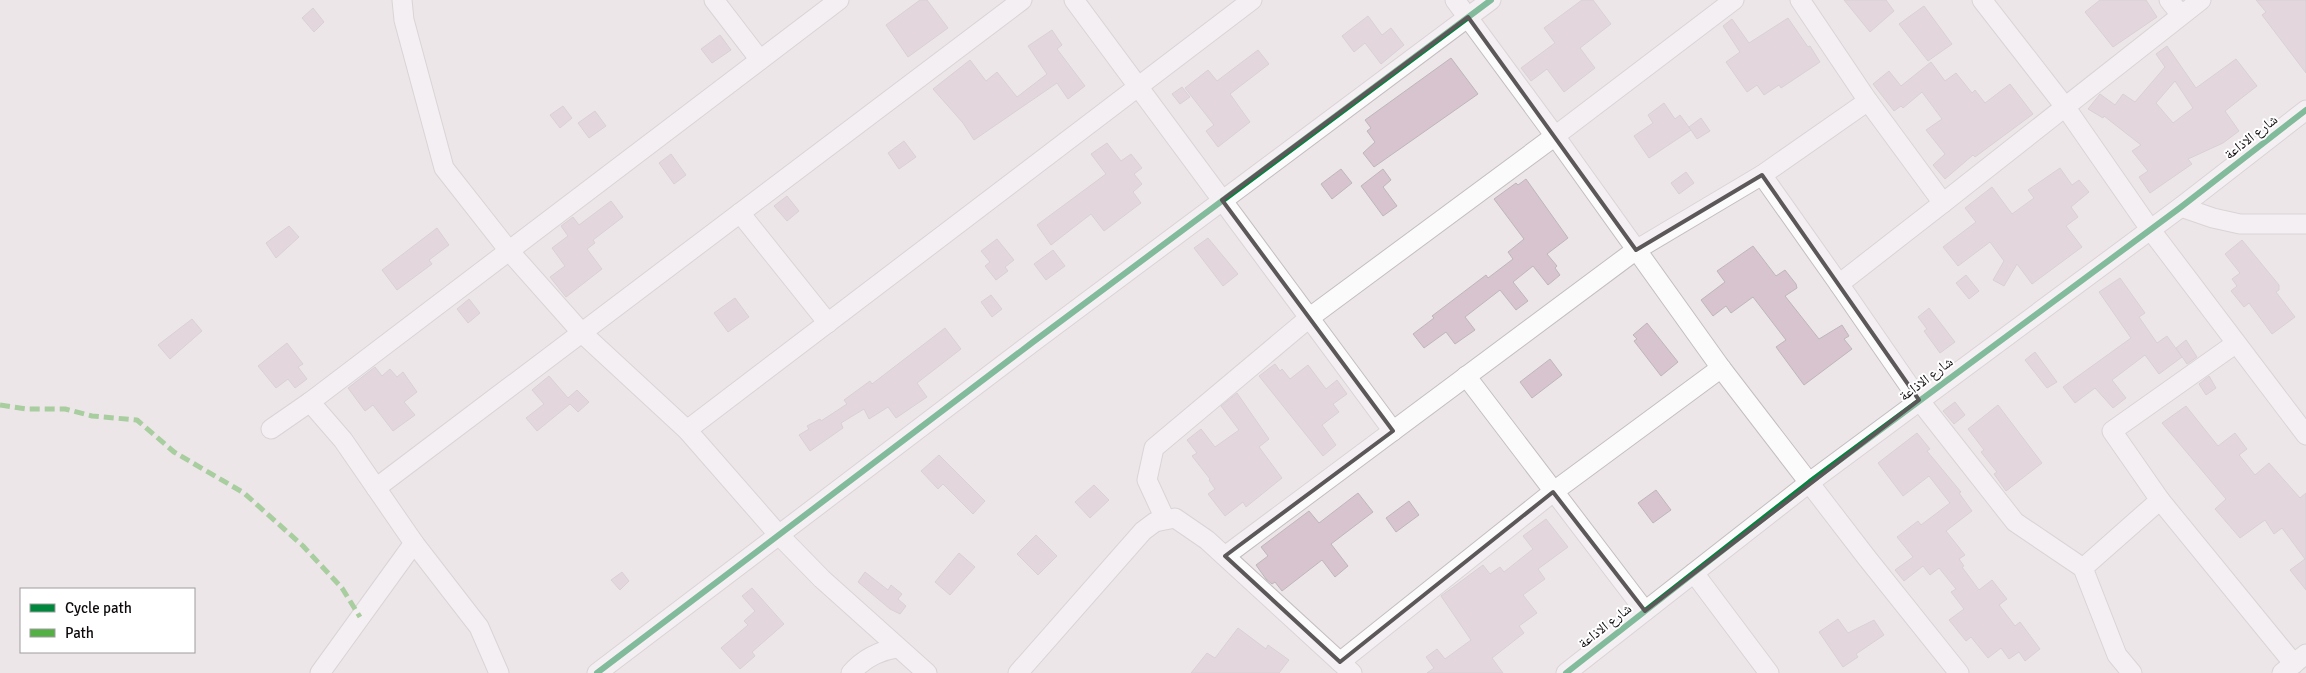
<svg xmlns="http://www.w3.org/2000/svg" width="2306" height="673" font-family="Signika,'Noto Naskh Arabic',sans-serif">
  <rect width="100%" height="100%" fill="#ede6e9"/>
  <g fill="#d8c4cf" stroke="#bdb7ba" fill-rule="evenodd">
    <polygon points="920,0 927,0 948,28 908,57 886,25"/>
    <polygon points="1582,0 1593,0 1611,24 1580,48 1595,68 1564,92 1547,69 1531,81 1521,68 1555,43 1544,28"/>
    <polygon points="1844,0 1886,0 1894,11 1870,32"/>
    <polygon points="2100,0 2146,0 2157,17 2113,47 2085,12"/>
    <polygon points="2256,0 2306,0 2306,73 2262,15 2266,12"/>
    <polygon points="1924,6 1952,44 1928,61 1899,24"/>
    <polygon points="313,8 324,22 314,32 302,18"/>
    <polygon points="1368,16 1382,35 1391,28 1404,45 1381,64 1365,43 1354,52 1342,36"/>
    <polygon points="1788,18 1808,47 1810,46 1820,62 1781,88 1779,85 1764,95 1757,85 1747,92 1726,62 1740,52 1723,26 1732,19 1749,43"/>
    <polygon points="1052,30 1062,45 1057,49 1085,86 1068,99 1057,83 974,140 963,123 933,89 970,60 986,81 997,72 1017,97 1047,74 1028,46"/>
    <polygon points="720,35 731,50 712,63 701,49"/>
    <path d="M2167,46L2196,88L2236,59L2257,86L2225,111L2239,131L2223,143L2188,159L2192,164L2150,193L2139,177L2148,171L2132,151L2141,145L2104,116L2103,118L2088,109L2100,94L2115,105L2123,94L2135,102L2165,67L2156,54ZM2175,81L2193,108L2173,123L2156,103Z"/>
    <polygon points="1258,50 1269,64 1230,94 1250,122 1218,147 1206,131 1214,125 1185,88 1208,70 1217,81"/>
    <polygon points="1451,58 1478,94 1374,167 1363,153 1375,142 1367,131 1371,128 1365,120"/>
    <polygon points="1931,62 1945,81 1956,73 1972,93 1975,90 1985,103 2010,84 2033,114 1975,157 1973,155 1945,179 1933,165 1945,154 1926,130 1942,119 1922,92 1903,108 1901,106 1894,111 1873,84 1889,71 1901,86"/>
    <polygon points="1182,87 1190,97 1180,104 1172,94"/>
    <polygon points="1664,103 1675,119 1680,115 1691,130 1649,158 1634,136 1653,123 1648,115"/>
    <polygon points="563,106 572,118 560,128 550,115"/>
    <polygon points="595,111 606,126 589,138 578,123"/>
    <polygon points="1701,118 1710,131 1697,139 1689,127"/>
    <polygon points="904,141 916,157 899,169 888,153"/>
    <polygon points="1107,143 1121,161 1131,154 1142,168 1134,174 1142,184 1133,192 1141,203 1104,231 1091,214 1051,245 1037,225 1106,174 1091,154"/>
    <polygon points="671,154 686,175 674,184 659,163"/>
    <polygon points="2060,168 2072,185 2079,180 2089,192 2071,207 2078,217 2066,226 2082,247 2032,284 2017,264 2004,286 1993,280 2004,261 1990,242 1958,266 1943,247 1976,222 1965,208 1992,187 2012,214 2034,198 2028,190"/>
    <polygon points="1341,169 1352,183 1332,199 1321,184"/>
    <polygon points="1383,169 1391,180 1383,187 1397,206 1383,216 1361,186"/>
    <polygon points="1686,172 1694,183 1679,194 1671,183"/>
    <polygon points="1526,179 1568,238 1547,254 1557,266 1555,268 1560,275 1548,285 1533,266 1513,282 1528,301 1516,310 1500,290 1465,317 1475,330 1455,344 1446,332 1424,348 1413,334 1434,318 1432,316 1486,275 1488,278 1513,259 1508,252 1524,239 1494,199 1516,183 1518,185"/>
    <polygon points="787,196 799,211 787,221 774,206"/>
    <polygon points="611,201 623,217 593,240 595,243 587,249 602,269 566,297 550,277 565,266 552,248 568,236 561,226 573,217 579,225"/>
    <polygon points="289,226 299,237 276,258 266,243"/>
    <polygon points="437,228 449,245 429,260 432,264 397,290 382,270"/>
    <polygon points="1208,238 1238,274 1223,286 1194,248"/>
    <polygon points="997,239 1014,260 1005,267 1008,271 996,280 985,266 990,262 981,251"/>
    <polygon points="2242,240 2279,285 2279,290 2276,292 2295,317 2272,334 2249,303 2244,307 2231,291 2237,286 2232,279 2240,273 2225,254"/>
    <polygon points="1753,246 1776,276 1785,270 1796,284 1797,288 1785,296 1819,339 1842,325 1849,336 1844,339 1852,349 1804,385 1776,347 1786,340 1753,297 1731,313 1726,306 1713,316 1701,300 1725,282 1717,271"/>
    <polygon points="1053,250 1065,266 1046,280 1034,264"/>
    <polygon points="1966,275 1979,291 1969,299 1956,283"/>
    <polygon points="2120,278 2145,313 2139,317 2157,343 2167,336 2182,357 2159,374 2145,355 2112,380 2126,398 2113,408 2095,388 2075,403 2063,387 2131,338 2099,292"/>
    <polygon points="991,295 1002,309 992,317 981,302"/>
    <polygon points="735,298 749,317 728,332 714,313"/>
    <polygon points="469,299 480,313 468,323 457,309"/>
    <polygon points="1929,308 1955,342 1940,353 1924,331 1927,329 1918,317"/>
    <polygon points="192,319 202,331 170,359 158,345"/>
    <polygon points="1647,323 1678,362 1661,376 1634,341 1637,339 1633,335"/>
    <polygon points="945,328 961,349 917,383 927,397 896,418 888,407 869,419 864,409 841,423 843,428 810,451 799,435 809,429 807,426 820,419 821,421 847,404 844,400 870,381 872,384"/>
    <polygon points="2186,340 2197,357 2187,364 2176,348"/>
    <polygon points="287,343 303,364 298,367 307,379 295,388 288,379 276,388 258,366"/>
    <polygon points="2035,352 2057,382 2047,388 2025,360"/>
    <polygon points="1550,359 1562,375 1532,398 1520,382"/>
    <polygon points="1275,364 1280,371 1282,369 1290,379 1308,365 1326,389 1337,380 1347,394 1333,404 1339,412 1322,425 1336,445 1323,456 1259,376"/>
    <polygon points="375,367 382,376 390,369 397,377 403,372 417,392 404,402 415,415 393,431 373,405 365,411 348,388"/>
    <polygon points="549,376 568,398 577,390 589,402 578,412 570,404 537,431 526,418 544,404 532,390"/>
    <polygon points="2209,376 2216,388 2206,395 2199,384"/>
    <polygon points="1237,393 1269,439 1259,447 1282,478 1246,507 1243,502 1225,516 1208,494 1215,489 1209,480 1210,479 1192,456 1197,453 1187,440 1201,429 1215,447 1239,430 1221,406"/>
    <polygon points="1955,402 1965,415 1954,424 1943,411"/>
    <polygon points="1998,405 2042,463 2006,491 1994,474 1997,472 1981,452 1984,450 1968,429"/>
    <polygon points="2186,406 2218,446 2235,433 2247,449 2239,455 2255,475 2269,463 2300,498 2306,493 2306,590 2290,570 2305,559 2282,528 2274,534 2265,520 2240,538 2215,509 2226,499 2162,423"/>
    <polygon points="1917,433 1930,449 1927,451 1961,492 1959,493 1972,511 1946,531 1965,555 1959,559 1964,566 1962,567 1979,590 1992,580 2007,599 1999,605 2015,626 2020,622 2040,649 2025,661 2019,652 2009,659 2001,648 1988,658 1971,637 1966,641 1949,620 1964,609 1951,592 1956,589 1939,568 1930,575 1923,566 1904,581 1895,570 1913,557 1897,537 1918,521 1921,525 1950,503 1929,476 1903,496 1878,463"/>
    <polygon points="939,455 985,501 973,514 943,484 938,489 921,471"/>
    <polygon points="1094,485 1109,500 1090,518 1075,502"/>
    <polygon points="1656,490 1671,510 1653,523 1638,503"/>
    <polygon points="1358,493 1373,512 1331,544 1348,566 1335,577 1322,560 1282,591 1275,582 1272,584 1266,579 1256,565 1268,556 1261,547 1309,511 1319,523"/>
    <polygon points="1409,501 1419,515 1396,532 1386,518"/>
    <polygon points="1546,519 1568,547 1538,569 1545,579 1523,595 1537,613 1519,626 1524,633 1492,658 1503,673 1427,673 1434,668 1426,657 1437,649 1445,659 1471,640 1441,596 1483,565 1490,574 1500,567 1504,572 1533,549 1523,536"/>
    <polygon points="1036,535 1057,556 1038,575 1017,554"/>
    <polygon points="959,553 975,567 950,595 935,582"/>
    <polygon points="622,572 629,581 620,590 611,580"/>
    <polygon points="865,572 888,590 891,585 902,594 898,599 906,606 900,614 890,609 858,582"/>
    <polygon points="752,588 784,624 752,652 755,656 740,669 721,648 748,625 744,621 755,611 742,596"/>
    <polygon points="1838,619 1848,633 1874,620 1884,635 1856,654 1858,657 1843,667 1819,632"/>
    <polygon points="1238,628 1266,649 1268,645 1289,660 1279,673 1191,673 1207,653 1215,658"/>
  </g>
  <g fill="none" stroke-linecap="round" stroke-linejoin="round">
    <g stroke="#c3bec0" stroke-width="21">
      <g id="minor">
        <polyline points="402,0 404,20 444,168 510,252 582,333 687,430 778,534 822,579 927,673"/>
        <polyline points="714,0 760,60"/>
        <polyline points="1074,0 1393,431"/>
        <polyline points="1734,0 1555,136 1721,368 1867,558 1959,673"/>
        <polyline points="1800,0 1868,101 1943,203 2201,0"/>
        <polyline points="1982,0 2066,108 2150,229 2306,435"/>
        <polyline points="2169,0 2181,15"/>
        <polyline points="1762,175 1839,284"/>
        <polyline points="1943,203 1839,284 1919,400 2015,522 2083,568 2117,655 2132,673"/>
        <polyline points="2181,207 2213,218 2240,224 2306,224"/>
        <polyline points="740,213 828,323"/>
        <polyline points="1466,376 1645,611"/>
        <polyline points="310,402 839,0"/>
        <polyline points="271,429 310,402 343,440 414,543 479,627 499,673"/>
        <polyline points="687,430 1252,0"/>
        <polyline points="376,488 1022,0"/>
        <polyline points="2160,500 2294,664"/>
        <polyline points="1165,519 1147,480 1154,448 1309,318 1555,136 1455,0"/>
        <polyline points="1225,556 1636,250 1762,175 1868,101"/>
        <polyline points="2083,568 2160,500 2112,431 2235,344"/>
        <polyline points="1694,573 1769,673"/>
        <polyline points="1340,662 1553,492 1721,368"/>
        <polyline points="320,673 414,543"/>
        <polyline points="597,673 1033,342 1491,0"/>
        <path d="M851,673C863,659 879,651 897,648"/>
        <polyline points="1018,673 1143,531 1155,522 1175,518 1207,540 1352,673"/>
        <polyline points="1566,673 1810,482 2181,207 2306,110"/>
        <polyline points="2282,673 2306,654"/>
      </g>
    </g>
    <use href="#minor" stroke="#fcfbfc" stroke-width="19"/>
    <polyline stroke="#54b044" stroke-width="5" stroke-dasharray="10 5" stroke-linecap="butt" points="0,405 27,409 65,409 92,416 137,420 174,452 244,493 303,546 342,588 360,617"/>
    <g stroke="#fff" stroke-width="9">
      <g id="cycleway">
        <polyline points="597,673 1033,342 1491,0"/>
        <polyline points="1566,673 1810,482 2181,207 2306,110"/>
      </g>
    </g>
    <use href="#cycleway" stroke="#00873e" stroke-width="6"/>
  </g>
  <path d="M0 0H2306V673H0ZM1468,17L1636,250L1762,175L1919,400L1645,611L1553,492L1340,662L1225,556L1393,431L1222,200Z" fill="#ede6e9" fill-opacity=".55" fill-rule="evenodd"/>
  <path fill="none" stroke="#5c5759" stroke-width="4" stroke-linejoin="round" d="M1468,17L1636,250L1762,175L1919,400L1645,611L1553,492L1340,662L1225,556L1393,431L1222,200Z"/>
  <g text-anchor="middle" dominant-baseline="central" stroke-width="4" stroke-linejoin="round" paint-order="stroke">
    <g font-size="14" fill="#0e0a0c" stroke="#fff">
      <text transform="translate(2251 137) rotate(-38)">شارع الاذاعة</text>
      <text transform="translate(1926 379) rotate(-37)">شارع الاذاعة</text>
      <text transform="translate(1605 626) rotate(-38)">شارع الاذاعة</text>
    </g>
  </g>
  <rect x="20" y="588" width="175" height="65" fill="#ffffff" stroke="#9f9d9e"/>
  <rect x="30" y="604" width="25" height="8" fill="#00873e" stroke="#9f9d9e"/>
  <text x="65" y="613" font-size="15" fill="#0e0a0c">Cycle path</text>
  <rect x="30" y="629" width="25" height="8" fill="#54b044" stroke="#9f9d9e"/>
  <text x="65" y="638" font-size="15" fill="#0e0a0c">Path</text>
</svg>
